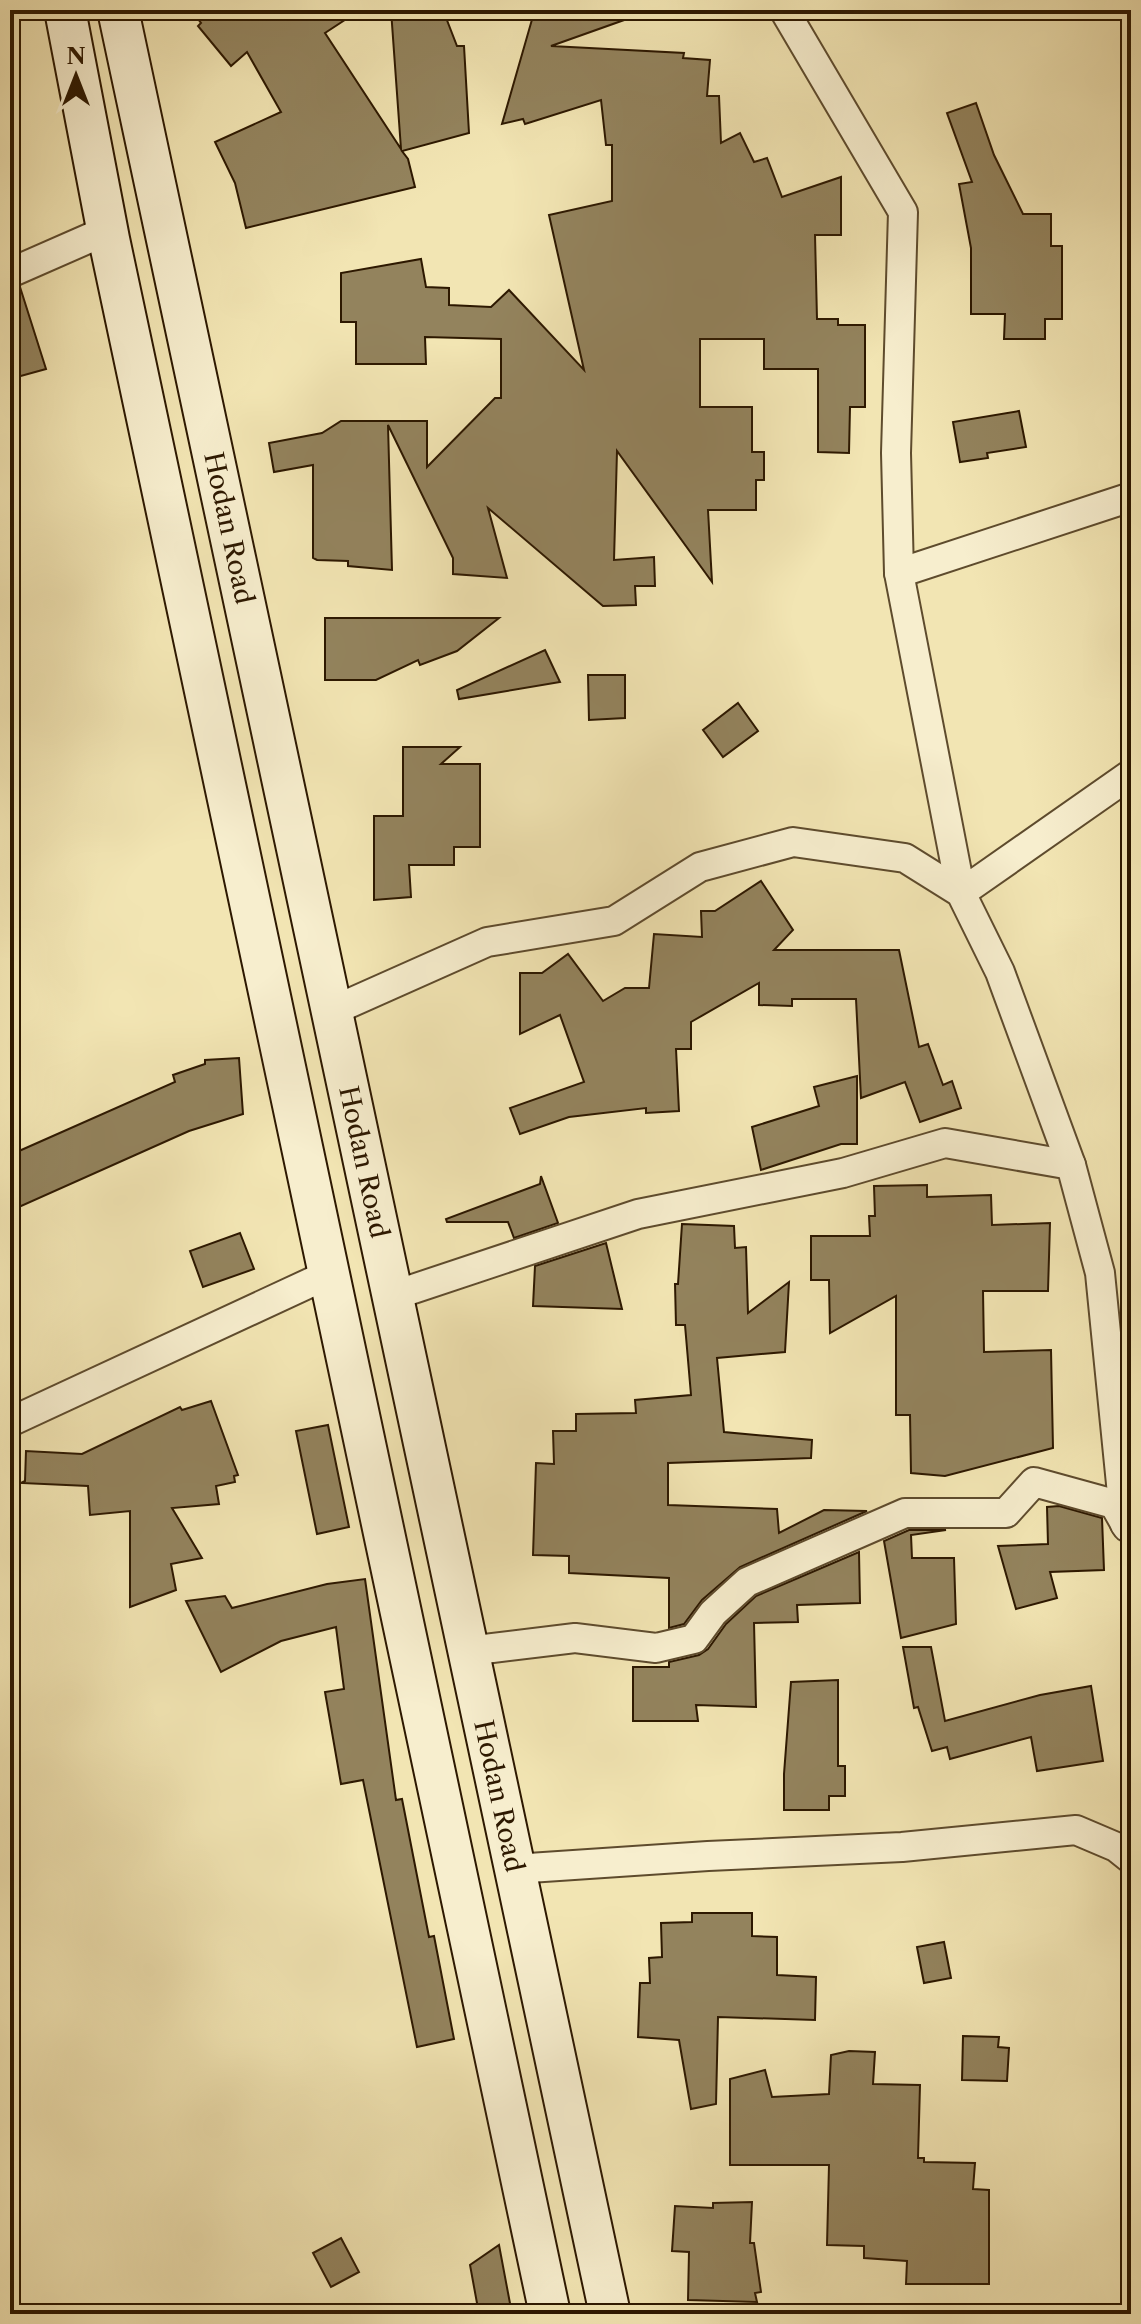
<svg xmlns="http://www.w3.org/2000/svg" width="1141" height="2324" font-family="'Libre Caslon Text',serif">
  <rect width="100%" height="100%" fill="#f2e5b3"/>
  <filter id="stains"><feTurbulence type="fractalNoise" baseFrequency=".0025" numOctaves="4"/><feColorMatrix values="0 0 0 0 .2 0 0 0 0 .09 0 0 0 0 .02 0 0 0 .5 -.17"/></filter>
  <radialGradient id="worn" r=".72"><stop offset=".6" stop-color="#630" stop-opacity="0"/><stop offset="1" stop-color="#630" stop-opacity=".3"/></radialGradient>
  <g fill="#93835d" stroke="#2d1800" stroke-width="2">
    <polygon points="191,10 360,10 325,33 401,149 391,10 443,10 457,46 464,46 469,133 402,151 408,159 415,187 246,228 235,183 215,142 281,112 247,52 231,66 198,26 201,23"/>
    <polygon points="565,10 640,10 641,14 551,46 684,53 683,58 710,60 707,96 719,96 721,143 740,133 754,162 767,158 782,197 841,177 841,235 815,235 817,319 838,319 838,325 865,325 865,407 850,407 849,453 818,452 818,369 764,369 764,339 700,339 700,407 752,407 752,452 764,452 764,480 756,480 756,510 708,510 712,582 617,451 614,560 654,557 655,586 635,586 636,605 603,606 488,508 507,578 453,574 453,558 388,425 392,570 348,566 348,561 317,560 313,558 313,465 274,472 269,443 322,433 341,421 427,421 427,467 495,398 501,398 501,339 425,337 426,364 356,364 356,322 341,322 341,273 421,259 426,287 449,288 449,305 491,307 509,290 584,370 549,215 612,201 612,145 606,145 601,100 525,124 523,119 502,124 533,16"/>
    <polygon points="976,103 994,155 1023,214 1051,214 1051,246 1062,246 1062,319 1045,319 1045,339 1004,339 1005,314 971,314 971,248 959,184 972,182 947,113"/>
    <polygon points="20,287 46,369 10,379 10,290"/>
    <polygon points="1019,411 1026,447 987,453 988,458 960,462 953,422"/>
    <polygon points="325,618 499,618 457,651 420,665 418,660 376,680 325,680"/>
    <polygon points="545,650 560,682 459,699 457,690"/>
    <polygon points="588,675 625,675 625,718 589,720"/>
    <polygon points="738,703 758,731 723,757 703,730"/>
    <polygon points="403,747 460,747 441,764 480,764 480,847 454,847 454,865 409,865 411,897 374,900 374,816 403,816"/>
    <polygon points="761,881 793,930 774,950 899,950 919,1047 928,1044 943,1085 952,1081 961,1108 920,1122 905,1082 861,1098 856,999 792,999 792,1006 759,1005 759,983 691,1022 691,1049 676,1049 679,1111 646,1113 646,1108 569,1117 520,1134 510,1108 584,1082 560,1015 520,1034 520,973 542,973 568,954 603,1001 625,988 649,988 654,934 702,937 701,911 715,911"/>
    <polygon points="239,1058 243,1114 189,1131 10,1211 10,1155 175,1082 173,1075 205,1064 205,1060"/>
    <polygon points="857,1076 857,1144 841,1144 761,1170 752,1127 819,1106 814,1087"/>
    <polygon points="541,1176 558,1223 514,1238 508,1222 447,1222 446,1219 540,1184"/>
    <polygon points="927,1185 927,1197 991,1195 992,1225 1050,1223 1048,1291 983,1291 984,1352 1051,1350 1053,1448 945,1476 911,1473 910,1415 896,1415 896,1296 830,1333 829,1280 811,1280 811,1236 870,1236 869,1216 875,1216 874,1186"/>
    <polygon points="682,1224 734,1226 735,1248 746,1247 748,1313 789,1282 785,1352 717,1358 724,1432 812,1440 811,1458 668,1463 668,1505 777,1509 779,1533 824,1510 867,1511 740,1567 702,1600 684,1624 669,1628 669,1578 569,1573 569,1556 533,1555 536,1463 554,1464 553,1431 576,1431 576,1414 636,1413 635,1400 691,1395 685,1325 676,1325 675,1284 678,1284"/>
    <polygon points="240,1233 254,1269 203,1287 190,1251"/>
    <polygon points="606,1243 622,1309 533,1306 535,1266"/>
    <polygon points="211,1401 238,1475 234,1476 235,1482 216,1486 219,1504 172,1508 202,1558 171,1564 176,1590 130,1607 130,1511 90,1515 88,1486 21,1483 25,1481 26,1451 82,1454 180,1407 182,1410"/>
    <polygon points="328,1425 349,1527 317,1534 296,1431"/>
    <polygon points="1059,1506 1102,1518 1104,1570 1050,1572 1057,1598 1016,1609 998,1546 1048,1544 1047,1507"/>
    <polygon points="909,1530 946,1530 911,1535 912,1558 954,1558 956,1624 901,1638 884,1541"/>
    <polygon points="859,1552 860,1603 797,1605 798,1622 754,1623 756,1707 696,1705 698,1721 633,1721 633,1667 669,1667 669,1662 699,1655 708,1649 726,1624 756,1596"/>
    <polygon points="365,1579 396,1800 402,1799 429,1937 434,1936 454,2039 417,2047 363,1780 341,1784 325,1692 344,1689 336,1627 281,1641 221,1672 186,1601 225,1596 232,1608 327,1584"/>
    <polygon points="903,1647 931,1647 945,1721 1040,1695 1091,1686 1103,1761 1037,1771 1031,1737 950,1759 947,1747 932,1751 918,1707 914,1708"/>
    <polygon points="838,1680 838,1766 845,1766 845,1796 829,1796 829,1810 784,1810 784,1774 791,1682"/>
    <polygon points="692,1913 752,1913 752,1936 777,1937 777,1975 816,1977 815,2020 718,2017 716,2104 691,2109 679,2040 638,2037 640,1983 650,1983 649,1958 662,1957 661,1923 692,1922"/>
    <polygon points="944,1942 951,1978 924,1983 917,1947"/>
    <polygon points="963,2036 999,2037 998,2047 1009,2048 1007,2081 962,2080"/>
    <polygon points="849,2051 875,2052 873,2084 920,2085 918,2158 924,2158 924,2162 975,2163 973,2189 989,2190 989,2284 906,2284 907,2261 864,2258 864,2246 827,2245 829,2165 730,2165 730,2079 765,2070 772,2097 829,2094 831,2055"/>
    <polygon points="752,2202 750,2243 754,2243 761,2292 755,2293 757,2302 688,2300 689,2252 672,2251 675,2206 713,2208 713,2203"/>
    <polygon points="341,2238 359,2272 331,2287 313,2253"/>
    <polygon points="499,2245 512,2314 479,2314 470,2265"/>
  </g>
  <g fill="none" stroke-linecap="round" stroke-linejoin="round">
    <g stroke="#5e4b2d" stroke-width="32">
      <g id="street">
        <polyline points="784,10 903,212 896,453 899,573 961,893 1131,774"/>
        <polyline points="10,273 108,230"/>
        <polyline points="899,573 1131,497"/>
        <polyline points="332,1011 487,942 614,921 700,867 793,842 905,858 961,893 1000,972 1071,1165"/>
        <polyline points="392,1296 638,1214 843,1173 945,1143 1071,1165 1100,1273 1125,1524"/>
        <polyline points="10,1422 329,1274"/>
        <polyline points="468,1651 575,1638 656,1648 694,1639 713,1613 747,1582 905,1513 1006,1513 1034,1482 1114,1504 1127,1527"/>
        <polyline points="514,1869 708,1856 902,1847 1076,1830 1116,1847 1131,1859"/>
      </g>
    </g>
    <g stroke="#2d1800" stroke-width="44">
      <g id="secondary">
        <polyline points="65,10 109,239 550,2314"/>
        <polyline points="118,10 610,2314"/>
      </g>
    </g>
    <use href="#street" stroke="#f7eece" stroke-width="28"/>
    <use href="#secondary" stroke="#f7eece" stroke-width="40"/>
  </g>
  <g text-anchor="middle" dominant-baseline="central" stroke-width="7" stroke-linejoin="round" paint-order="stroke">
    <g font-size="26" fill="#2d1800" stroke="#f7eece">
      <text transform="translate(229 528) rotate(78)">Hodan Road</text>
      <text transform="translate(364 1162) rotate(78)">Hodan Road</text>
      <text transform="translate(499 1796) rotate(78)">Hodan Road</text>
    </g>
  </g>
  <rect width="1141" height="2324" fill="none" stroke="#f2e5b3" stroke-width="40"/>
  <rect x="12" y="12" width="1117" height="2300" fill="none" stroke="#2d1800" stroke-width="4"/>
  <rect x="20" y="20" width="1101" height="2284" fill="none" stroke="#2d1800" stroke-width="2"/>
  <g transform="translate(76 76)" stroke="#f7eece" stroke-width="6" paint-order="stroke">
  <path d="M0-6L14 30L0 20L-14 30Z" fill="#2d1800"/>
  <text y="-12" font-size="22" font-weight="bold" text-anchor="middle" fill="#2d1800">N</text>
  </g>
  <rect width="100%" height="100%" filter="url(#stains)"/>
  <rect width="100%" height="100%" fill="url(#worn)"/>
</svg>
